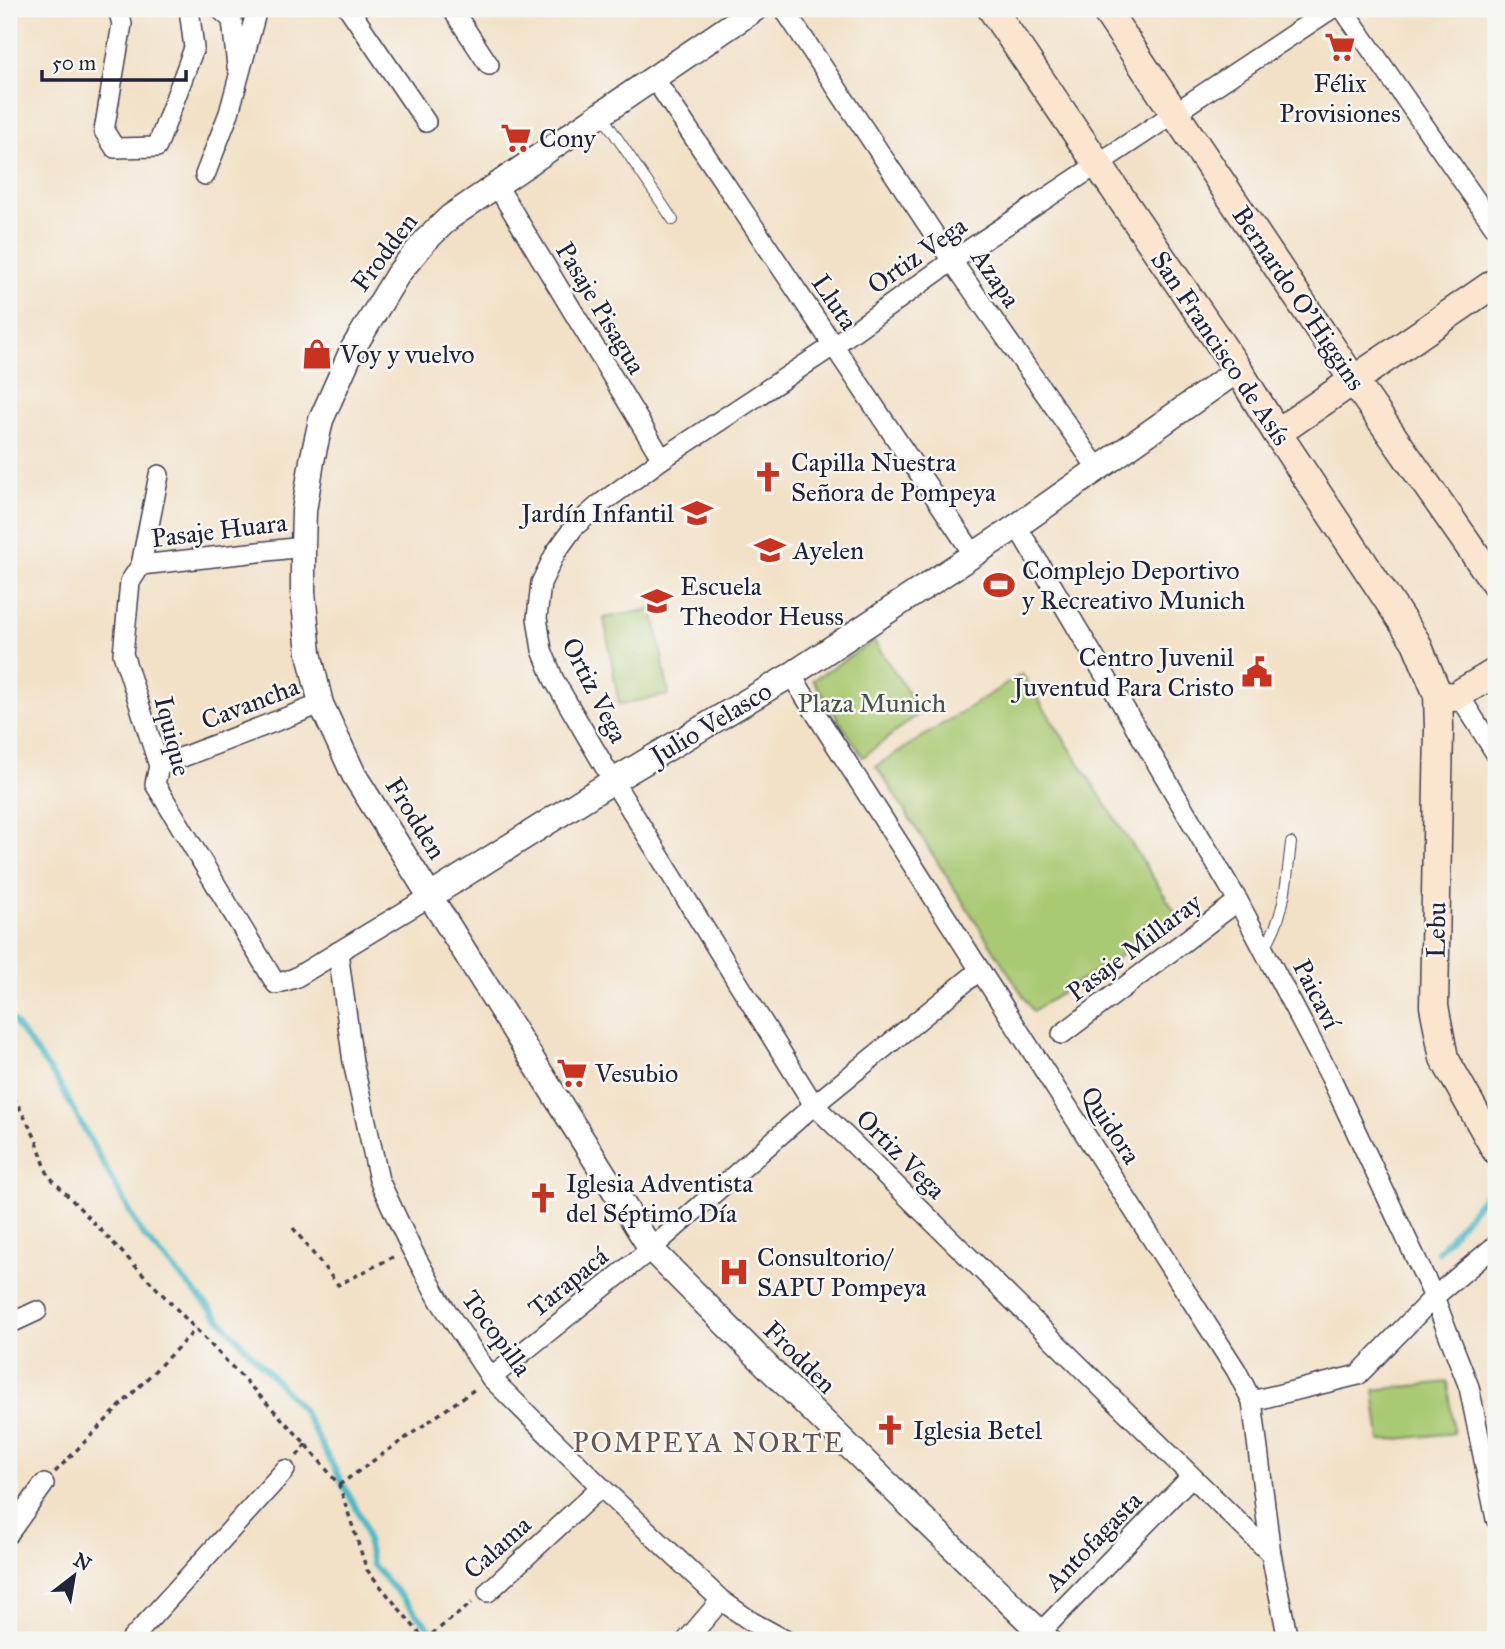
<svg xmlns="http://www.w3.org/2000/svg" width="1505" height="1649" font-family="'IM FELL Great Primer',serif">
  <rect width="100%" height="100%" fill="#f6f6f2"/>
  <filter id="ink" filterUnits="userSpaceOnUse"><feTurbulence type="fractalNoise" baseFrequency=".0143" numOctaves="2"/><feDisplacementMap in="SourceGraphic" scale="14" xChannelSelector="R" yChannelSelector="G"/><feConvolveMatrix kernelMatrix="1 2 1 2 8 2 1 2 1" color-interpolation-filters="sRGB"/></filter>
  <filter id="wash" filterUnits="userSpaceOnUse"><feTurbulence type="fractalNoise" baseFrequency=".00686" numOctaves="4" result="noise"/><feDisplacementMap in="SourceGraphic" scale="28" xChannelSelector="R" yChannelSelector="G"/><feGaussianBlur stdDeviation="1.57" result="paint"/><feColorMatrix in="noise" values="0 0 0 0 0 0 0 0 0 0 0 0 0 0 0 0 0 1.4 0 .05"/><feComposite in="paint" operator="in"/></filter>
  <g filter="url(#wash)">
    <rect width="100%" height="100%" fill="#f2e1c7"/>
    <g fill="#a9c972" stroke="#667656" stroke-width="2">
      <polygon points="653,609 669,695 619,704 604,618"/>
      <polygon points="874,641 921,712 863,757 813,680"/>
      <polygon points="1022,674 1179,918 1033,1011 876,766"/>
      <polygon points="1448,1382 1454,1433 1380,1441 1374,1390"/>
    </g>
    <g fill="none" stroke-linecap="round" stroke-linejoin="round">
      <g stroke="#4cb9c7" stroke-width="6">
        <polyline points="9,1015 57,1080 142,1234 302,1409 363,1521 372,1564 440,1640"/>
        <polyline points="1438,1252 1494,1184"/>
      </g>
    </g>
  </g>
  <g filter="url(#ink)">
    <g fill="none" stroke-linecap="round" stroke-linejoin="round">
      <g stroke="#413f50" stroke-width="12">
        <g id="service">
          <polyline points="601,114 673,220"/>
          <path d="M1264,949C1286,914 1286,883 1291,843"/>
        </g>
      </g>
      <g stroke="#413f50" stroke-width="22">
        <g id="minor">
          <polyline points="118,9 122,24 104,131 115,148 157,147 194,48 189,9"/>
          <polyline points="220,9 232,20 237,67"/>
          <polyline points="349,9 426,122"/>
          <polyline points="452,9 489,65"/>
          <polyline points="784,9 952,261 1098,469"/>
          <polyline points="1343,9 1496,229"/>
          <polyline points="654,78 974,555"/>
          <polyline points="205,175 229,113 257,9"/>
          <polyline points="496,184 662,459"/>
          <polyline points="159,475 141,565 130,582 123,654 159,766 155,784 276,984 295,978 429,897"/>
          <polyline points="1017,526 1238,901 1330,1076 1434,1297 1469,1387 1496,1519"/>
          <polyline points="141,565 303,547"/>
          <polyline points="791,675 1236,1370 1252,1401 1271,1554 1288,1640"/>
          <polyline points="1454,697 1466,706 1496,754"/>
          <polyline points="159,766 321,704"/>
          <polyline points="338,952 353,1062 379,1180 411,1248 440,1301 491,1378 601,1487 721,1600 752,1622 785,1640"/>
          <polyline points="1062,1034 1238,901"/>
          <polyline points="9,1324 37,1311"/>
          <polyline points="491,1378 651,1249 814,1105 980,970"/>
          <polyline points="1252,1401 1358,1375 1434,1297 1496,1245"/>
          <polyline points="9,1533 44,1484"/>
          <polyline points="1271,1554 814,1105 613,781 554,680 542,650 537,618 541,583 556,552 574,527 599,505 662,459 833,346 952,261 1331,9"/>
          <polyline points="488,1592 601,1487"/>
          <polyline points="131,1640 285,1470"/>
          <polyline points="687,1640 721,1600"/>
          <polyline points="1033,1640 1191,1477"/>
        </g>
      </g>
      <g stroke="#413f50" stroke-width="27">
        <g id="tertiary">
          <polyline points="755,9 450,217 425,241 398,274 352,350 321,420 312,461 304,511 303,547 303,592 309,653 321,704 354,775 651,1249 774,1373 1048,1640"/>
          <polyline points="429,897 613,781 791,675 1017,526 1238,370"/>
        </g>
      </g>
      <g stroke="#413f50" stroke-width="31">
        <g id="secondary">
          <polyline points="992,9 1238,370 1277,433 1416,642 1438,695 1439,728 1434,1006 1444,1058 1496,1150"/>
          <polyline points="1105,9 1354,381 1496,584"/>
          <polyline points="1277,433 1496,282"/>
          <polyline points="1438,695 1454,697 1496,672"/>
        </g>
      </g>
      <g stroke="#413f50" stroke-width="3.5" stroke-dasharray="5 5" stroke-linecap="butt">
        <polyline points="9,1088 36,1139 48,1175 306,1444 339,1485 367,1570 425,1640"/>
        <polyline points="293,1228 338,1285 393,1257"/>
        <polyline points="297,1456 306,1444"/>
        <polyline points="55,1472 196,1329"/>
        <polyline points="339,1485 475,1389"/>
        <polyline points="424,1640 472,1603"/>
      </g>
      <use href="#service" stroke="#fff" stroke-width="10"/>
      <use href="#minor" stroke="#fff" stroke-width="19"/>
      <use href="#tertiary" stroke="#fff" stroke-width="24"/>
      <use href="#secondary" stroke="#fbe5cf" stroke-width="28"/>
    </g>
  </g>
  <defs>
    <g id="supermarket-bare" transform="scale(2.415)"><path d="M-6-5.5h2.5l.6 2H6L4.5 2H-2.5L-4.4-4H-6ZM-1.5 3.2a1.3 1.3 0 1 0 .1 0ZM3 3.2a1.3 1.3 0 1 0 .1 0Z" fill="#c8321e" stroke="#f6f6f2" stroke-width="2.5" paint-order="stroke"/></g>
    <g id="shop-bare" transform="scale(2.415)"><path d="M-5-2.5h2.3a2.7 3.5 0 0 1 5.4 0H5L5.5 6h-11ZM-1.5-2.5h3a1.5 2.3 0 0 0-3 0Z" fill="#c8321e" stroke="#f6f6f2" stroke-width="2.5" paint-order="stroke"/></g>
    <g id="church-bare" transform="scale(2.415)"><path d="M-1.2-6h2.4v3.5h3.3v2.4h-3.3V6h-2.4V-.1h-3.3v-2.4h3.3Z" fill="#c8321e" stroke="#f6f6f2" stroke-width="2.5" paint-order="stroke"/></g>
    <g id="school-bare" transform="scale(2.415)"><path d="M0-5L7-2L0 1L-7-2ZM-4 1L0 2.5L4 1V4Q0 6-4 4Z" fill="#c8321e" stroke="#f6f6f2" stroke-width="2.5" paint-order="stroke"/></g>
    <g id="stadium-bare" transform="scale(2.415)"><path d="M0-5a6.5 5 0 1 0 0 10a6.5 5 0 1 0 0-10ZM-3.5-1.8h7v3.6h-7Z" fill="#c8321e" stroke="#f6f6f2" stroke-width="2.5" paint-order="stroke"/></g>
    <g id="civic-bare" transform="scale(2.415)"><path d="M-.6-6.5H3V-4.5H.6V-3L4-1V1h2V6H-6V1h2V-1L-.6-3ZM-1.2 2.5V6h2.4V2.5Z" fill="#c8321e" stroke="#f6f6f2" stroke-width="2.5" paint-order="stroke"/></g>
    <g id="hospital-bare" transform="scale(2.415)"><path d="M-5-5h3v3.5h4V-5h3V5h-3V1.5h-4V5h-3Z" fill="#c8321e" stroke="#f6f6f2" stroke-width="2.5" paint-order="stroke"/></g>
  </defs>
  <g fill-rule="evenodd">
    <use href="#supermarket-bare" x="1340" y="47"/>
    <use href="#supermarket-bare" x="516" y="138"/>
    <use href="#shop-bare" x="317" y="354"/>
    <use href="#church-bare" x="768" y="477"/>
    <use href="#school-bare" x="697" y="513"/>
    <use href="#school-bare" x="770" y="550"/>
    <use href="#stadium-bare" x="999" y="585"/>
    <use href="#school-bare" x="657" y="601"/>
    <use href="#civic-bare" x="1257" y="672"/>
    <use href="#supermarket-bare" x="572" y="1073"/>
    <use href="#church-bare" x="543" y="1198"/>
    <use href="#hospital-bare" x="734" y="1272"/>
    <use href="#church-bare" x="890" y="1430"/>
  </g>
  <g text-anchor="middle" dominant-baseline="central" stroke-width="5" stroke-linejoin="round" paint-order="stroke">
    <g font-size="26" fill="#22223b" stroke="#f6f6f2" text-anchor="start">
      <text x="1340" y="83" text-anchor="middle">Félix<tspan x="1340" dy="30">Provisiones</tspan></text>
      <text x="539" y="138">Cony</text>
      <text x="340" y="354">Voy y vuelvo</text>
      <text x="791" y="462">Capilla Nuestra<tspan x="791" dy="30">Señora de Pompeya</tspan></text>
      <text x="674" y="513" text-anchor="end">Jardín Infantil</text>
      <text x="793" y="550">Ayelen</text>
      <text x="1022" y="570">Complejo Deportivo<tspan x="1022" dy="30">y Recreativo Munich</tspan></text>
      <text x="680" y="586">Escuela<tspan x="680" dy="30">Theodor Heuss</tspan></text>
      <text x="1234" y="657" text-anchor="end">Centro Juvenil<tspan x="1234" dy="30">Juventud Para Cristo</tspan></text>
      <text x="595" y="1073">Vesubio</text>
      <text x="566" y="1183">Iglesia Adventista<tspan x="566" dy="30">del Séptimo Día</tspan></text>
      <text x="757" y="1257">Consultorio/<tspan x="757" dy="30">SAPU Pompeya</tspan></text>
      <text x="913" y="1430">Iglesia Betel</text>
    </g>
    <g font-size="26" fill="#22223b" stroke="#f6f6f2">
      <text transform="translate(384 252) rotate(-53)">Frodden</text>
      <text transform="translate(917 255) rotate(-35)">Ortiz Vega</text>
      <text transform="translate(996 278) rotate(55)">Azapa</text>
      <text transform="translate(1299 298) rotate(56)">Bernardo O'Higgins</text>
      <text transform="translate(835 302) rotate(56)">Lluta</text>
      <text transform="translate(601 308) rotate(59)">Pasaje Pisagua</text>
      <text transform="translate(1221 348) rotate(56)">San Francisco de Asís</text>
      <text transform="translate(219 530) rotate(-7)">Pasaje Huara</text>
      <text transform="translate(595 690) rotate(63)">Ortiz Vega</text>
      <text transform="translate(250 703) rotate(-21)">Cavancha</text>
      <text transform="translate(711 723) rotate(-31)">Julio Velasco</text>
      <text transform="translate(173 736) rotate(76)">Iquique</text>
      <text transform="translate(416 818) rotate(58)">Frodden</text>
      <text transform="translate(1436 930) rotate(-89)">Lebu</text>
      <text transform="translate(1134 947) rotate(-37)">Pasaje Millaray</text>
      <text transform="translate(1317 994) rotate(63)">Paicaví</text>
      <text transform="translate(1111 1125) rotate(57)">Quidora</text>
      <text transform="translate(901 1154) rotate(45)">Ortiz Vega</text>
      <text transform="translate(568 1282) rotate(-39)">Tarapacá</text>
      <text transform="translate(497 1333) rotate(54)">Tocopilla</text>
      <text transform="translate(800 1357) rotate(45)">Frodden</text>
      <text transform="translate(1093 1541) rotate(-46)">Antofagasta</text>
      <text transform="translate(497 1547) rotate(-42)">Calama</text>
    </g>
    <g font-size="26" fill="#4a544c" stroke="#f6f6f2">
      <text x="872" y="703">Plaza Munich</text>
    </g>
    <g font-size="28" letter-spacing="2" fill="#675350" stroke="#f6f6f2">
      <text x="709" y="1442">POMPEYA NORTE</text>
    </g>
  </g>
  <rect width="1505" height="1649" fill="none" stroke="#f6f6f2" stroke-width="35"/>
  <g transform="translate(74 1576) rotate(31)" stroke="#f6f6f2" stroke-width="5" paint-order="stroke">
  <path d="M0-5L12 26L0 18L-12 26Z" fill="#22223b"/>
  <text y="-10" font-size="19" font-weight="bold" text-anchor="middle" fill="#22223b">N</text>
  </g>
  <path d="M42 70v10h144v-10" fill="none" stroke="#22223b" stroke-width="3.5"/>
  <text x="52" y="70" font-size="21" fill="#22223b" stroke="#f6f6f2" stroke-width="5" paint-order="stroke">50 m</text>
</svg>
